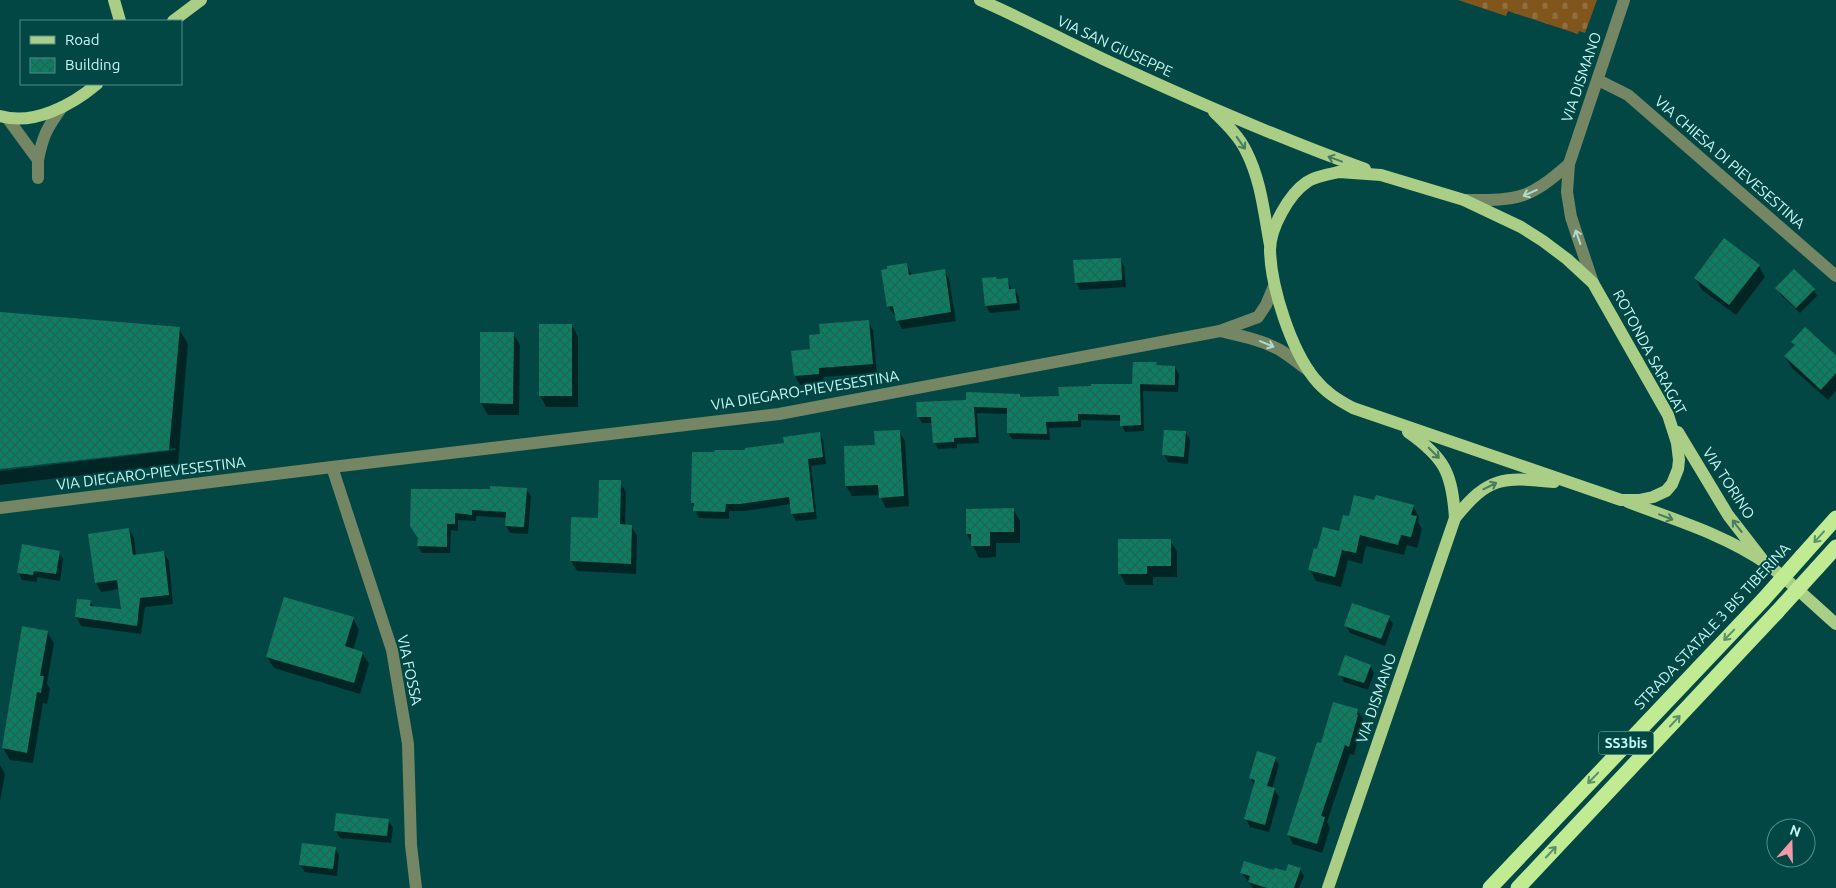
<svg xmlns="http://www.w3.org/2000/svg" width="1836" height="888" font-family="Ubuntu,sans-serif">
  <defs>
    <pattern id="cemetery-stones" width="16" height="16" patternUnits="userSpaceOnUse" patternTransform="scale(1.25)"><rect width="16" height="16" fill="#81561d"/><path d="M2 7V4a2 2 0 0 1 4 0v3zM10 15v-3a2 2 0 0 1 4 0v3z" fill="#916f3e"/></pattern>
    <pattern id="building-cross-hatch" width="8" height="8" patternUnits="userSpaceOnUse" patternTransform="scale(1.25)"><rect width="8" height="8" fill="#0c7e62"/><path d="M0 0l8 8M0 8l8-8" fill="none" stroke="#246456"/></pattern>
  </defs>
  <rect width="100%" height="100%" fill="#024744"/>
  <polygon fill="url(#cemetery-stones)" points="1458,0 1597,0 1585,33 1579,31 1578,34 1508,11 1506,16"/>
  <g fill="#0007">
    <polygon points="1120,259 1124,266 1126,287 1080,290 1076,282"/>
    <polygon points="907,264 912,276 944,270 949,279 956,321 902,329 897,320 896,315 894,315 888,306"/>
    <polygon points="1759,266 1765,277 1736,315 1702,290 1695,278"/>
    <polygon points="1007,279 1012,290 1015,290 1019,297 1020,310 990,313 986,306 996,280"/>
    <polygon points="1777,288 1814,290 1817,296 1800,313 1780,294"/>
    <polygon points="0,313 179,329 188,344 178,464 0,485 0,471 176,450 175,448 0,468"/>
    <polygon points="868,321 873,330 877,373 823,377 824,383 800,385 795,376 792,352 812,350 821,335"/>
    <polygon points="572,325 578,337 578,407 546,407 540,395"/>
    <polygon points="481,333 513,333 520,345 519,415 488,415 481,403"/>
    <polygon points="1793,342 1836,357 1836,391 1828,400 1792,368 1785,357 1795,346"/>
    <polygon points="1156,364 1158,367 1175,367 1179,375 1178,392 1143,391 1144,431 1125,432 1122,425 1122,421 1081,420 1081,427 1049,428 1050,440 1012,439 1008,433 1009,414 977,413 979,443 957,444 957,448 938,449 934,442 933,423 922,423 918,416 967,401 1019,395 1021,398 1060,398 1135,386"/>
    <polygon points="899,431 905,441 909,506 886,508 880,495 852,496 846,486"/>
    <polygon points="819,433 823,440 826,464 811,466 817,519 796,521 792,514 791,504 745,511 729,511 729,519 699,518 692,503 746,452 785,444"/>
    <polygon points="1186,433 1190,440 1188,464 1168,462 1164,455"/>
    <polygon points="620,482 626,492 625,526 631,526 637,536 636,574 577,571 571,561 599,519"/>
    <polygon points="526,489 531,496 528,534 510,533 506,526 507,518 476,516 476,521 458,520 458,531 451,530 450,553 422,553 418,546 419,538 412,526"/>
    <polygon points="1375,502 1413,506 1419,517 1418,522 1422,529 1417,548 1407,545 1404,555 1366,546 1362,564 1348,560 1341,587 1316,581 1310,570 1318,550 1340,532 1350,518"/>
    <polygon points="1013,509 1020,521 1020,543 996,543 996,557 979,558 967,534"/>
    <polygon points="129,529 134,538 136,556 163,552 169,561 173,604 145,607 141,634 81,626 76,617 90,601 94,607 122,611 120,589 101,592 96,583"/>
    <polygon points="1170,540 1177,552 1177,577 1153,577 1153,585 1126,585 1120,574"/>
    <polygon points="59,552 63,559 60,581 37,577 37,582 22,580 18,572"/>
    <polygon points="1389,617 1393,624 1385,646 1350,633 1346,626"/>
    <polygon points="353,618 359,630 353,650 362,653 369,664 360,694 274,668 267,657"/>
    <polygon points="47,632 54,643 47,684 50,689 47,704 43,703 33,763 10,760 3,748"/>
    <polygon points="1370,666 1374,673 1368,690 1344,682 1340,675"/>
    <polygon points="1357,710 1363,719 1354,755 1350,754 1327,822 1330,828 1322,853 1293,844 1288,835"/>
    <polygon points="1275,758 1279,765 1272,789 1274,789 1279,797 1269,832 1250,827 1246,819 1254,785 1250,777"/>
    <polygon points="0,765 5,774 0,801"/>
    <polygon points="388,820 393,828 391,843 340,838 335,830"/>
    <polygon points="335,848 339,855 337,876 305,872 300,865"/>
    <polygon points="1300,869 1304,876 1299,888 1253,888 1241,872 1275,871 1287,873"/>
  </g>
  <g fill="url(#building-cross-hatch)">
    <polygon points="1724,238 1760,265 1729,305 1694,278"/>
    <polygon points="1121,258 1122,280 1075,283 1073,260"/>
    <polygon points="907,263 909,275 945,269 951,312 896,321 893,306 887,307 881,270 887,269 887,266"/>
    <polygon points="1794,269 1815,289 1796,308 1775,288"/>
    <polygon points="996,277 997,279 1008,278 1009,289 1015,289 1017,303 985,306 982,278"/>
    <polygon points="0,312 180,327 169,450 0,469"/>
    <polygon points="869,320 873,364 819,368 819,374 794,376 791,351 810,349 809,335 820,334 819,324"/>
    <rect x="539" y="324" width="33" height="72"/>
    <polygon points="1805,327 1836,355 1836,373 1821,390 1784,356 1795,345 1791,342"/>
    <polygon points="480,332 514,332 513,404 480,403"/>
    <polygon points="1133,362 1157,362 1156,365 1175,366 1175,385 1132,384"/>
    <polygon points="1091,384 1140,384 1141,425 1120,426 1120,415 1078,414 1078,421 1046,422 1047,434 1007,433 1007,408 974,407 976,437 954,438 954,442 933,443 931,417 917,417 916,402 966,400 966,392 1020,394 1020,397 1059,396 1058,387 1091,386"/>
    <polygon points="900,430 904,496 879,498 878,485 845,486 844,446 875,445 874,431"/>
    <polygon points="1164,430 1186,431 1184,457 1162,455"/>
    <polygon points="820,432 823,457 808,459 814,512 791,514 789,497 740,504 726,504 725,512 693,511 694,503 691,503 692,452 714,452 715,450 745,450 745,448 784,443 783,437"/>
    <polygon points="599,480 621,480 620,524 632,525 631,564 570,561 571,517 598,518"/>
    <polygon points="490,486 527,488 524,527 505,526 506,512 472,510 472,515 455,513 455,524 447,524 447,547 417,546 418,538 410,526 411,489 490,489"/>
    <polygon points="1354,495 1374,500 1376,495 1414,505 1411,515 1417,516 1411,537 1401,535 1398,545 1360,535 1356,553 1342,550 1335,577 1308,570 1314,548 1317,549 1323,527 1339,531 1343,515 1349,516"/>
    <polygon points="1014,508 1014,532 990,532 990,546 971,546 971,534 966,534 966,509"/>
    <polygon points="129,528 133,555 164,551 169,595 140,598 137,626 75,617 77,599 91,600 90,606 121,609 117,580 95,583 88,534"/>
    <polygon points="1118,539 1171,539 1171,566 1147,566 1147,574 1118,574"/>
    <polygon points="22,544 60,551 56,574 34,571 33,575 17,573"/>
    <polygon points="284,597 354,617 345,646 363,652 354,683 266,657"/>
    <polygon points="1352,603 1390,616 1381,639 1344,626"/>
    <polygon points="22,626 48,631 40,676 44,676 41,693 37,692 27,753 2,748"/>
    <polygon points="1345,655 1371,665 1364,683 1338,675"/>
    <polygon points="1333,702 1358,709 1357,715 1358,715 1349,747 1345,745 1321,816 1325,817 1317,844 1287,835 1317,742 1321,743"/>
    <polygon points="1257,751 1276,757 1267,786 1275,788 1265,825 1244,819 1255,780 1249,778"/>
    <polygon points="336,813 389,819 387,836 334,831"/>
    <polygon points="302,843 336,847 333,869 299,865"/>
    <polygon points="1244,861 1274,870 1275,868 1286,871 1288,864 1301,868 1294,888 1267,888 1248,882 1250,876 1240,873"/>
  </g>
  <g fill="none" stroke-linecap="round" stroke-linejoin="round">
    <g stroke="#748663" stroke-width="12">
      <polyline points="1598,80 1628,95 1836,276"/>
      <path d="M8,119L38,160C43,135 47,128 62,107"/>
      <polyline points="38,160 38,178"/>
      <path d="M1464,200C1518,200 1527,201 1569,164"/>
      <polyline points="1593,283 1571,217 1567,192 1569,164 1624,0"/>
      <path d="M1220,331C1241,336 1262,340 1280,350C1290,356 1299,364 1309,371"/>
      <polyline points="332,467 392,650 408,744 411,845 416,888"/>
      <polyline points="0,508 332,467 779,414 1220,331 1258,317 1266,305 1274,286"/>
    </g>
    <g stroke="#aace86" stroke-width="12">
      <polyline points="114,0 120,21"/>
      <path d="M980,0C1022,18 1062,40 1103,59C1189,99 1276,137 1365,169"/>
      <polyline points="173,21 201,0"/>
      <path d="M1214,112C1226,124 1239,136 1246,151C1261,180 1264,213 1270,245"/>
      <path d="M0,116C34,126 72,105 97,84"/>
      <path d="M1339,172L1381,175L1464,200L1521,227L1543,241L1567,259L1593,283L1668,415L1677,443L1679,460L1678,469L1672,484L1666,491L1653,497L1639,500H1621L1353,408C1338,400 1325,392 1314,378C1291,349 1271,288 1270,250C1270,228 1289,194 1307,182C1315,176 1329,174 1339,172Z"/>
      <path d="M1408,432C1445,458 1452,473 1455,518"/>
      <polyline points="1678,432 1728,515 1762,559"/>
      <path d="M1628,502C1675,520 1726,535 1767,564C1791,582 1813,604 1836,624"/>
      <path d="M1328,888L1455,518C1489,476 1502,477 1554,482"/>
    </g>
    <g stroke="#c0eb93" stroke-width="15">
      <polyline points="1802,556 1836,518"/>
      <polyline points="1817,568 1836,547"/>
      <polyline points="1490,888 1763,600"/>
      <polyline points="1518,888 1777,612"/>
    </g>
    <g stroke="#c0eb93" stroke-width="15">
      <polyline points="1763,600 1802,556"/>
      <polyline points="1777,612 1817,568"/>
    </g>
  </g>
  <defs><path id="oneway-shaft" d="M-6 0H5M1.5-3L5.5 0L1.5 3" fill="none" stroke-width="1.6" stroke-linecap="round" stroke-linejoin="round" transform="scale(1.25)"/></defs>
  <g stroke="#457d5e">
    <use href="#oneway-shaft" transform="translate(1241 143) rotate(55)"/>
    <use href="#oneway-shaft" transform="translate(1335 159) rotate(-160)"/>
    <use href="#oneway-shaft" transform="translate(1434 453) rotate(45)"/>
    <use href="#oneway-shaft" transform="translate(1490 486) rotate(-26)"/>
    <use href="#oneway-shaft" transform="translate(1666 517) rotate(21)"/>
    <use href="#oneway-shaft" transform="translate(1737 526) rotate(-128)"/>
  </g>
  <g stroke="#b1dbcf">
    <use href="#oneway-shaft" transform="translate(1530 193) rotate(156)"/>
    <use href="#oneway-shaft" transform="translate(1578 237) rotate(-109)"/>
    <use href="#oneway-shaft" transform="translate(1267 344) rotate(23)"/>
  </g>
  <g stroke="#579168">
    <use href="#oneway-shaft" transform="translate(1819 537) rotate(132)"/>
    <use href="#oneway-shaft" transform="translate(1729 635) rotate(134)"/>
    <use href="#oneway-shaft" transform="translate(1675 721) rotate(-47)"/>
    <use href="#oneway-shaft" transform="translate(1593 778) rotate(134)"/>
    <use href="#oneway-shaft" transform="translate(1551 852) rotate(-47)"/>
  </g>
  <g text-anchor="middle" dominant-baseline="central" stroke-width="4" stroke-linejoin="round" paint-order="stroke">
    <rect fill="#024744" stroke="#8ac2be" stroke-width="1" x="1598.5" y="731.5" width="55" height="23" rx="4"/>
    <g font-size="14" font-weight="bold" fill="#c5f7f3">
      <text x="1626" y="743">SS3bis</text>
    </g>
    <g font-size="15" fill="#c5f7f3" stroke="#024744">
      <text transform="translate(1115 46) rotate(25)">VIA SAN GIUSEPPE</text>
      <text transform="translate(1581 77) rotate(-71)">VIA DISMANO</text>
      <text transform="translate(1730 162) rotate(41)">VIA CHIESA DI PIEVESESTINA</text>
      <text transform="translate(1650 352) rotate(62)">ROTONDA SARAGAT</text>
      <text transform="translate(805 390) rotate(-9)">VIA DIEGARO-PIEVESESTINA</text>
      <text transform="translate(151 473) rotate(-7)">VIA DIEGARO-PIEVESESTINA</text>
      <text transform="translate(1729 483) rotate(57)">VIA TORINO</text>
      <text transform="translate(1712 626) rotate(-47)">STRADA STATALE 3 BIS TIBERINA</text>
      <text transform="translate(410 670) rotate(78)">VIA FOSSA</text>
      <text transform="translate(1376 698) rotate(-71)">VIA DISMANO</text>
    </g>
  </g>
  <rect x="20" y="20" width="162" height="65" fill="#024744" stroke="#508d8a"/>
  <rect x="30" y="36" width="25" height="8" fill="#aace86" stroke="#508d8a"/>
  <text x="65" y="45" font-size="15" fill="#c5f7f3">Road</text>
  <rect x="30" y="58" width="25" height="15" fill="url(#building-cross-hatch)" stroke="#508d8a"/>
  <text x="65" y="70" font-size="15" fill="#c5f7f3">Building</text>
  <g transform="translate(1791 843) rotate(20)"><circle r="24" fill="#024744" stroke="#508d8a"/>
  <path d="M0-4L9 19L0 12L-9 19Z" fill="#f39aa8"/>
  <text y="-8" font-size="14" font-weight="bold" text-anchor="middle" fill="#c5f7f3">N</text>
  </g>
</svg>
